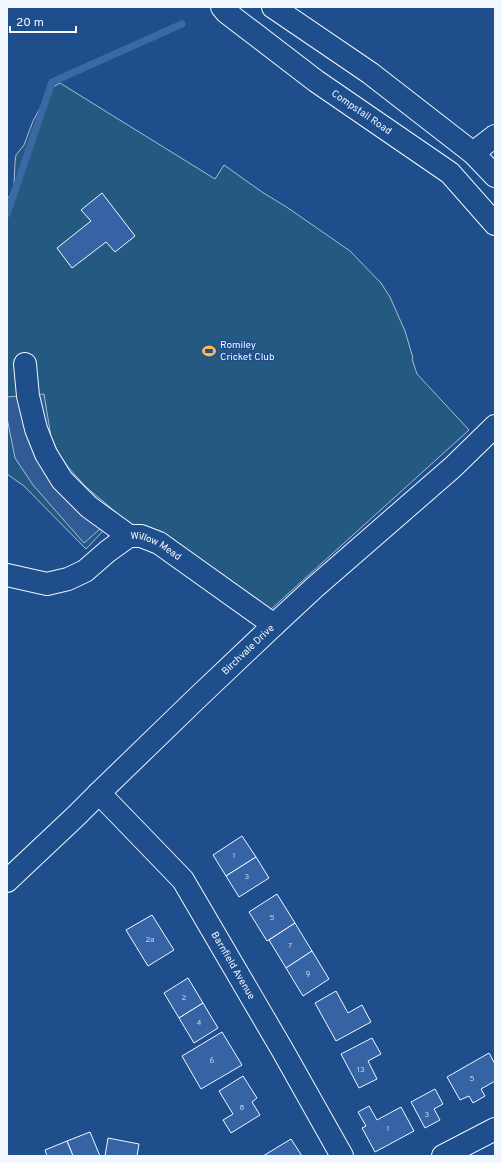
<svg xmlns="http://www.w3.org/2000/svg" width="502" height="1163" font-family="Overpass,sans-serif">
  <rect width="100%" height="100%" fill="#1f4e8c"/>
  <polygon fill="#245a82" stroke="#a8bbd7" points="60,83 215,179 224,165 262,192 288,208 350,251 381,283 390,297 405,331 413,358 412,359 417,374 469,430 269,611 163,534 104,530 86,549 24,486 7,474 7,199 10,196 14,185 15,162 16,155 24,145 33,121 51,88"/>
  <polygon fill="#305b95" stroke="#a8bbd7" points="44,394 51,437 58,452 68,467 85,486 118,514 108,522 84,543 33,485 15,458 7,418 7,397"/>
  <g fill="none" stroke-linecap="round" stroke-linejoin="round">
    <polyline stroke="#3b69a3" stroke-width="7" points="7,214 52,82 182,24"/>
  </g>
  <g fill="#3563a3" stroke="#f2f6ff">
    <polygon points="102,193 135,236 115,252 106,242 72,268 57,248 91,221 81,210"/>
    <polygon points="242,836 256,857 226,876 213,855"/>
    <polygon points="256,857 269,878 239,897 226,876"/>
    <polygon points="277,894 295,923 267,941 249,912"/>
    <polygon points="152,915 174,950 148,966 126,930"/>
    <polygon points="295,923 312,951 286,968 269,940"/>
    <polygon points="312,951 329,979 303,996 286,968"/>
    <polygon points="188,978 203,1003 179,1018 164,993"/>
    <polygon points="336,991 348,1013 362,1005 371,1022 336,1041 315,1003"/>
    <polygon points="203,1003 218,1028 194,1043 179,1018"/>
    <polygon points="222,1032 242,1065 201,1089 182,1056"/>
    <polygon points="372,1038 381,1054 368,1061 377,1079 359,1088 341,1054"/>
    <polygon points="489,1053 495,1064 495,1081 481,1089 485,1096 473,1103 469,1096 460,1100 447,1077"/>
    <polygon points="243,1076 257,1098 252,1102 260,1115 231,1133 223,1120 233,1114 219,1091"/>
    <polygon points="435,1089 443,1104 434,1109 440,1120 425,1128 411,1102"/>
    <polygon points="369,1106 377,1120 401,1107 414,1131 375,1152 362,1128 366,1126 358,1112"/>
    <polygon points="90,1132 100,1156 73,1156 67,1141"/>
    <polygon points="108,1138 139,1144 137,1156 105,1156"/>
    <polygon points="291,1139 302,1156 263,1156"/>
    <polygon points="67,1141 73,1156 47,1156 45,1150"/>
  </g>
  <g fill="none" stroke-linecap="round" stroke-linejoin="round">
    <g stroke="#f2f6ff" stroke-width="24">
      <g id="minor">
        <path id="s1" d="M222,7L226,12L316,81L450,173L495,224"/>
        <polyline points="473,153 495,136"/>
        <polyline points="25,364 28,396 36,429 46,454 62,480 89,507 129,536"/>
        <path id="s2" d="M7,575L47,584L68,579L85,571L108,551L129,536H141L159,543L274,625"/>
        <path id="s3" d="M99,793L183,880L283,1051L342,1156"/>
        <path id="s4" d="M7,881L76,816L99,793L196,699L274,625L315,587L453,467L495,426"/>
        <polyline points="443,1156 495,1129"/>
      </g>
    </g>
    <g stroke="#f2f6ff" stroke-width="24">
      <polyline id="major" points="273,7 370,73 473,153 495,176"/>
    </g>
    <use href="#minor" stroke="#1f4e8c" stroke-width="22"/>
    <use href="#major" stroke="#1f4e8c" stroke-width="22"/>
  </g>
  <defs>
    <g id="stadium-bare" transform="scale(1.08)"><path d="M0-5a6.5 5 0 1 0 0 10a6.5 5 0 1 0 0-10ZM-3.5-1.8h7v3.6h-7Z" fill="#ffb74d" stroke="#1f4e8c" stroke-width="2.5" paint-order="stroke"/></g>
  </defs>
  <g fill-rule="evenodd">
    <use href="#stadium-bare" x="209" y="351"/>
  </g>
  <g text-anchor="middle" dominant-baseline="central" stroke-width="3" stroke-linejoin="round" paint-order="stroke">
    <g font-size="8" fill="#c3d1e8">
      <text x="234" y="856">1</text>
      <text x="247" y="877">3</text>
      <text x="272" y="918">5</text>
      <text x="150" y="940">2a</text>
      <text x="290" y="946">7</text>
      <text x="308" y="974">9</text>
      <text x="184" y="998">2</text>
      <text x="199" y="1023">4</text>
      <text x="212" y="1061">6</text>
      <text x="361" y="1070">13</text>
      <text x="472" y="1079">5</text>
      <text x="242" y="1108">8</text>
      <text x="427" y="1115">3</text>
      <text x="388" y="1129">1</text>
    </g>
    <g font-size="10" fill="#f2f6ff" stroke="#1f4e8c">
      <text stroke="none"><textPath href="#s1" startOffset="175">Compstall Road</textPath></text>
      <text stroke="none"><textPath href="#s2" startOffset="167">Willow Mead</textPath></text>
      <text stroke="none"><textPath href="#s4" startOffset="334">Birchvale Drive</textPath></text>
      <text stroke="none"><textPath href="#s3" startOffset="220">Barnfield Avenue</textPath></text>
    </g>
    <g font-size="10" fill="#f2f6ff" stroke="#1f4e8c" text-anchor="start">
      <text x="220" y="345">Romiley<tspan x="220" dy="12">Cricket Club</tspan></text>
    </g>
  </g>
  <rect width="502" height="1163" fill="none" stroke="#f2f6ff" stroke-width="16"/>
  <path d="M10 26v6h66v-6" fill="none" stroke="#f2f6ff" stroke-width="2"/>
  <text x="16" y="26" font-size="12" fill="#f2f6ff" stroke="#1f4e8c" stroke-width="3" paint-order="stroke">20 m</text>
</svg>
